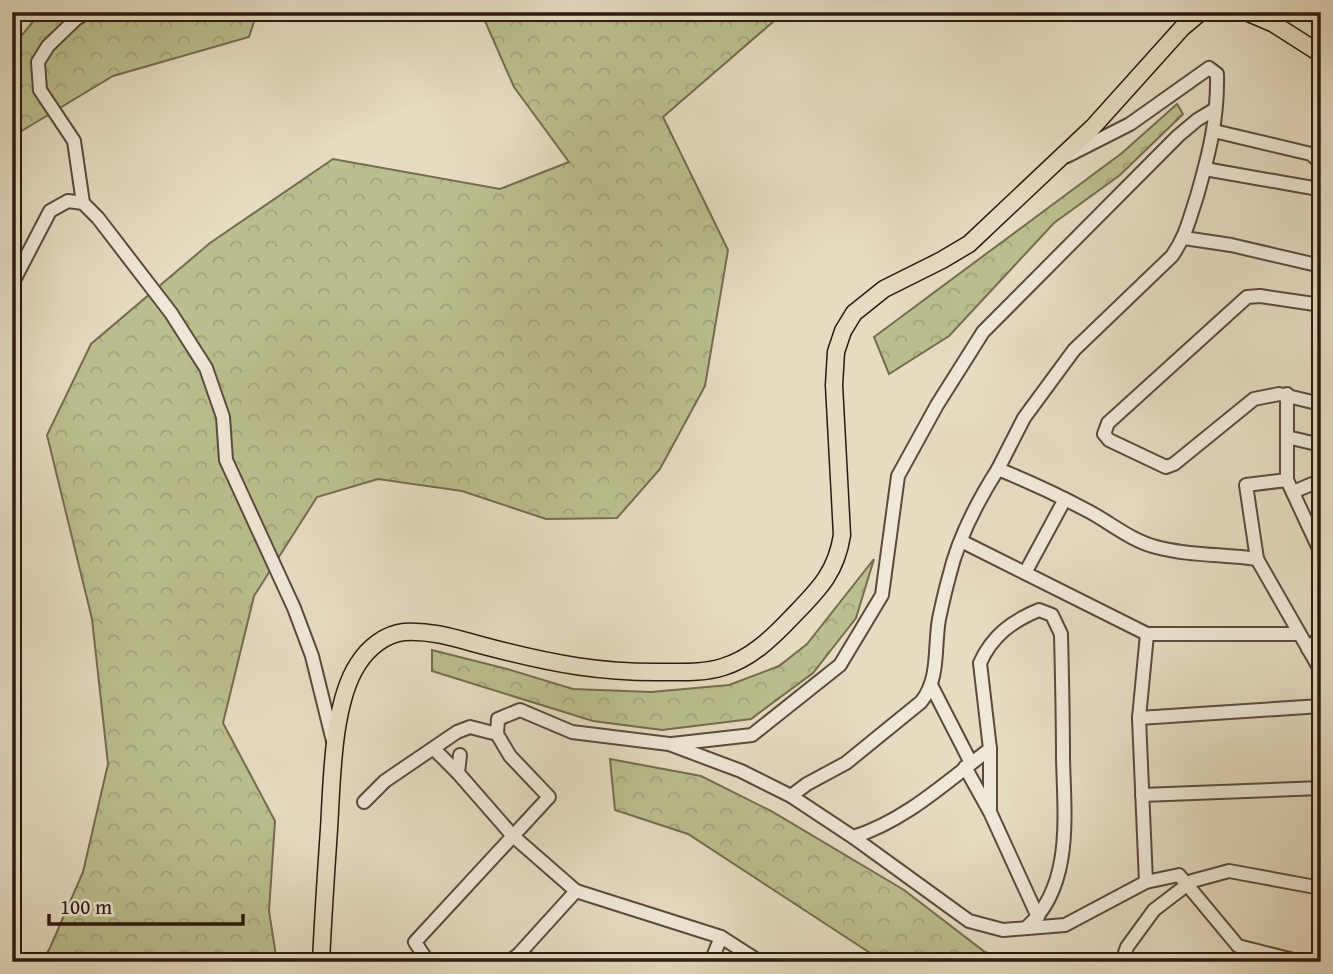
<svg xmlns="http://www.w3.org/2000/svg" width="1333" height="974" font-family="'Gentium Book Plus',serif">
  <defs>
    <pattern id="forest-crowns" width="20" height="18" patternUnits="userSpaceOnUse" patternTransform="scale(1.75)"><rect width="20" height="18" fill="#bbbf8f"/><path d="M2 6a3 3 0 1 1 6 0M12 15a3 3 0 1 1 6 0" fill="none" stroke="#a1a47a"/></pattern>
  </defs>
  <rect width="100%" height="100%" fill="#e6dcc2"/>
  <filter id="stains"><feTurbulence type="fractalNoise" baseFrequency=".00286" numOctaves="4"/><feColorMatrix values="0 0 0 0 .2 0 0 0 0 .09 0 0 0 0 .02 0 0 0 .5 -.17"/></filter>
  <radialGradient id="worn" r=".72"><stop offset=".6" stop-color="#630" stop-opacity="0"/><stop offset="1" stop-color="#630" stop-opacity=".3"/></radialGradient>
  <g fill="url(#forest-crowns)" stroke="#746c4f" stroke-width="2">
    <polygon points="41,12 257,12 249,37 113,76 15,135 12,130 12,47"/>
    <polygon points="481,12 774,12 774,21 663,117 728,250 705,386 660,469 617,518 546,519 462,491 378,479 317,497 254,596 223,723 275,821 269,911 277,962 39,962 49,950 83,872 108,764 92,619 47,435 91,344 210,243 333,159 500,189 569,162 514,87"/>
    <polygon points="1177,104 1183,114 1120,175 1054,223 949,336 889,374 874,337 1122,153"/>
    <polygon points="874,559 856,618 813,673 751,719 662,730 593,721 432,671 432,650 507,669 573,689 651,692 729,685 779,666 807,644"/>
    <polygon points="610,759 701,776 771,811 904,890 985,952 1020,962 884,962 688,834 615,810"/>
  </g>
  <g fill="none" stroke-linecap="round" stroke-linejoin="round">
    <g stroke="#5a4a3c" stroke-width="16">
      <g id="minor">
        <polyline points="1214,131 1311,154 1321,163"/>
        <path d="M1067,156L1130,124L1209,68L1217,74C1218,119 1209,154 1197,196C1189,220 1186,236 1172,256L1074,350L1024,418L998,469C1030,482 1060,496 1090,512C1112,524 1132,541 1156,547C1189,556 1224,554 1257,559"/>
        <polyline points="1205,169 1313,188 1321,184"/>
        <polyline points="83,203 74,141 40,90 38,62 48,46 76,19 87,12"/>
        <polyline points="1184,238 1231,245 1321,266"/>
        <polyline points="12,284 50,211 68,201 83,203 98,218 171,313 206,368 223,417 226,460 294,608 312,656 333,741"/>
        <polyline points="1321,305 1260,296 1247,297 1108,423 1104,434 1109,440 1166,467 1174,464 1254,399 1279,394 1321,404"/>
        <polyline points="1287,394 1287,480 1321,553"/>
        <polyline points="1287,437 1321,445"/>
        <polyline points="1287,480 1246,485 1257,559 1321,671"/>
        <polyline points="1293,492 1312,484 1321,486"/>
        <polyline points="1307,523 1321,525"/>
        <polyline points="961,541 1147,634 1298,634"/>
        <polyline points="1025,573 1065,499"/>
        <polyline points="1308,649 1321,636"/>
        <polyline points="931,685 971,763"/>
        <polyline points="1139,718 1321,706"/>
        <polyline points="672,744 752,735 840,665 882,595 898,476 937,405 983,332 1178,136 1197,120 1215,109"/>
        <polyline points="434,749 458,773"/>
        <polyline points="460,755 458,773 513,836 576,891 721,937 760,962"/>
        <polyline points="965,767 990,812 1038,917"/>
        <polyline points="1142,795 1321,788"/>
        <path d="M791,796L807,784L846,763L921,702C940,679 934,647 939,619C942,605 945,591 949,577C958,538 977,502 998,469"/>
        <polyline points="364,802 385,781 457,732 470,727 497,734"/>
        <path d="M990,812V749L980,663C992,636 1012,621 1039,610L1052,615L1061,634C1062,675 1063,716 1063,757C1064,814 1074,886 1026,928"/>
        <path d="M853,837C905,821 946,782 990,749"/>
        <polyline points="1146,882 1139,718 1147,634"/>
        <polyline points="518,955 538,962"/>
        <polyline points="428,962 415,942 549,797 510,756 497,734 498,719 520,710 572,732 669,744 741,771 791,796 853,837 969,921 1003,930 1065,925 1146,882 1179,875 1238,946 1301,962"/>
        <polyline points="508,962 518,955 576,891"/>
        <polyline points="711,962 721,937"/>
        <polyline points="1122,962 1127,947 1154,910 1192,881 1229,871 1321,888"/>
      </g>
    </g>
    <g stroke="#2c190f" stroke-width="19">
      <g id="major">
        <polyline points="1246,12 1274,24 1321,54"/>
        <path d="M321,962C323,918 326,873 329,829C332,782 332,703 358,664C368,648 385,634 404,632C436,630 463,641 492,648C553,664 602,673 665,672C684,672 704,673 723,667C750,659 771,639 791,618C817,591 836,574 842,535L834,385L836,352L843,331L854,313L884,289L942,260L969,244L1093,127L1182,28L1201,12"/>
      </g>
    </g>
    <use href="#minor" stroke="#efe8d7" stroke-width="12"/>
    <use href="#major" stroke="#e6dcc2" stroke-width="16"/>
  </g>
  <rect width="1333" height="974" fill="none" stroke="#e6dcc2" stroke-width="42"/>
  <rect x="14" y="14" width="1305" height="946" fill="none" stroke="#2c190f" stroke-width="3.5"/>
  <rect x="21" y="21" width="1291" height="932" fill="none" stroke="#2c190f" stroke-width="2"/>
  <path d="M49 914v10h194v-10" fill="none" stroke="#2c190f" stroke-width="3.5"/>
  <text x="60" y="914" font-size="21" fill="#2c190f" stroke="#efe8d7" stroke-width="5" paint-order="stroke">100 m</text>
  <rect width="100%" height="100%" filter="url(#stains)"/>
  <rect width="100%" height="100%" fill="url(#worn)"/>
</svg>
